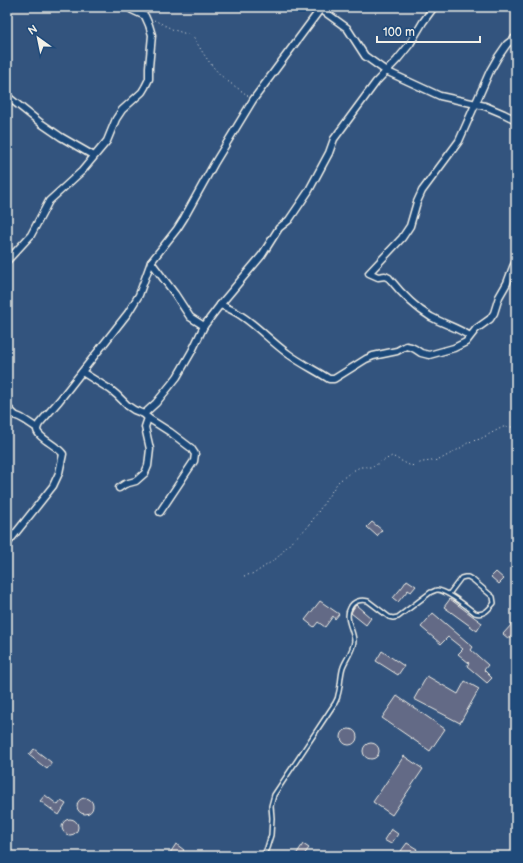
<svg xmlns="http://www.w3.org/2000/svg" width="523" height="863" font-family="'Balsamiq Sans',sans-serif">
  <rect width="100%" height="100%" fill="#33547e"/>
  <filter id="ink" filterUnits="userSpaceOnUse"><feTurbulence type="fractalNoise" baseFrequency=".025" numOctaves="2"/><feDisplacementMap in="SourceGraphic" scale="8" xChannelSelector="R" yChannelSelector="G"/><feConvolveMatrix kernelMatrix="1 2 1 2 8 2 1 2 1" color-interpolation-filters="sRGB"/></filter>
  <g filter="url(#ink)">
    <g fill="#636a86" stroke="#f4f1e8">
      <polygon points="372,522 382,530 377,536 367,527"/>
      <polygon points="496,572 504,579 499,584 491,577"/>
      <polygon points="407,580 416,586 411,592 408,590 398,602 393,598 403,586"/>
      <polygon points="450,599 482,623 477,631 444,607"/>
      <polygon points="320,601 339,614 335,619 333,616 325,627 318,622 314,627 305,620"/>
      <polygon points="356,605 371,618 366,625 351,613 353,609"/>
      <polygon points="433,613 473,647 471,650 488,665 484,670 492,678 487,683 467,666 469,663 458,654 463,649 448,637 441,644 421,627"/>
      <polygon points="512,624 516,628 516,630 509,639 503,634"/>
      <polygon points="382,651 404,666 398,675 376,661"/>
      <polygon points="427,676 458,694 465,681 479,689 460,723 414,699"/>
      <polygon points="397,696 445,729 430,751 382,718"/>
      <circle cx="349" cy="737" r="8"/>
      <circle cx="371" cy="751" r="8"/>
      <polygon points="34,749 51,762 51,764 47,769 29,755"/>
      <polygon points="404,756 423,769 392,815 373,802"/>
      <polygon points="45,795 58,805 61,801 66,804 59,815 40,801"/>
      <circle cx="85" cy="806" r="8"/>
      <circle cx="70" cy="827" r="8"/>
      <polygon points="391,829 398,834 391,844 384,840"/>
      <polygon points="407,843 417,849 413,856 408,856 401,851"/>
      <polygon points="176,844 184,850 180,856 168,856"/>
      <polygon points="303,844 309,848 303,856 295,856"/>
    </g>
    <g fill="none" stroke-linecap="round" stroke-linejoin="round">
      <g stroke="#f4f1e8" stroke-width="6">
        <path id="lane" d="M263,856L267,848L271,835L272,818L271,806L274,795L335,703C336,701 338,698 338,695C341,686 340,676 343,667C346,659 353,651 354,641C354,631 344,618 350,608C353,601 361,599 368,601L389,617L393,618L398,617L431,592C433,592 435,590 437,590C447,590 467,607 475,613C484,616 489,609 494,603L493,597L473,580L468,577H465L461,578L449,594"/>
      </g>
      <g stroke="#f4f1e8" stroke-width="9">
        <g id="street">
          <polyline points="318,7 347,28 365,56 386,71 440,96 485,106 504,114 516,120"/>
          <polyline points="7,96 42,124 61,137 94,156"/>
          <polyline points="7,261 31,235 49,201 82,171 107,141 116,119 122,110 142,92 145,87 149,79 149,67 152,35 149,25 145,16 132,10 128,7"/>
          <polyline points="151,262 175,294 190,317 204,326"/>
          <path d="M220,305C247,314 265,337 287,353C300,363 315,370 329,379H334L366,359L373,356L397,351L406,346L411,347L415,349L421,353L429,355L454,348L466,342L476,329L490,319L494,313L499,297L507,283L513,267L516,261"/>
          <path d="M470,336C458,328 444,324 431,317C414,307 401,293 389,278L385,276L378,277L369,273L402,238L410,226L417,202L422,191L459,141L490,71L498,57L507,44L516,37"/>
          <polyline points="82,372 111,390 117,395 128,406 134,410 144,414 148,418 170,432 191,448 195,454 194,461 160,512"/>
          <polyline points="7,407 15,415"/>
          <polyline points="144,414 156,403 177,377 192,351 204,326 220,305 262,255 279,228 289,220 308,192 329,153 334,139 376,82 397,60 410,44 423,22 434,7"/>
          <path d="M7,415C16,412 29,423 37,428"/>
          <polyline points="119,488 125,484 136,481 145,473 148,466 150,449 145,427 148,418"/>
          <path d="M7,544L53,486L59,473L63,454C58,446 38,438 37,430C37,428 38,426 39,424L59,401L128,313L139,295L151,262L177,229L184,218L214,164L253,100L322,7"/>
        </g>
      </g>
      <g stroke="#f4f1e8" stroke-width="1" stroke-dasharray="1 3" stroke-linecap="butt">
        <path d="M154,20L174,30L193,36C202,52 211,67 225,79C232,85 240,89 248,96"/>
        <polyline points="244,576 255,573 277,558 294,539 308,527 338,482 351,472 360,467 372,467 392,456 411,466 423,462 439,460 459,449 469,442 480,439 503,427 512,427 516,425"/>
      </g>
      <use href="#lane" stroke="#1f4a7a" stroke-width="3"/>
      <use href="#street" stroke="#1f4a7a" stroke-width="6"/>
    </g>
  </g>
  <rect width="523" height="863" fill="none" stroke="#1f4a7a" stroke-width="24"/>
  <rect x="12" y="12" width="499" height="839" fill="none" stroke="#f4f1e8" stroke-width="1.5" filter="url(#ink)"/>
  <g transform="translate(38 38) rotate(327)" stroke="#1f4a7a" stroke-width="3" paint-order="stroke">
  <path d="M0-3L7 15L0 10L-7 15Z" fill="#f4f1e8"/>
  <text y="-6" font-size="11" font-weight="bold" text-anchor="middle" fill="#f4f1e8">N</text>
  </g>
  <path d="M377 36v6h103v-6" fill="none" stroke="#f4f1e8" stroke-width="2"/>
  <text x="383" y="36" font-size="12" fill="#f4f1e8" stroke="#1f4a7a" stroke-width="3" paint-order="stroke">100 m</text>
</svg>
